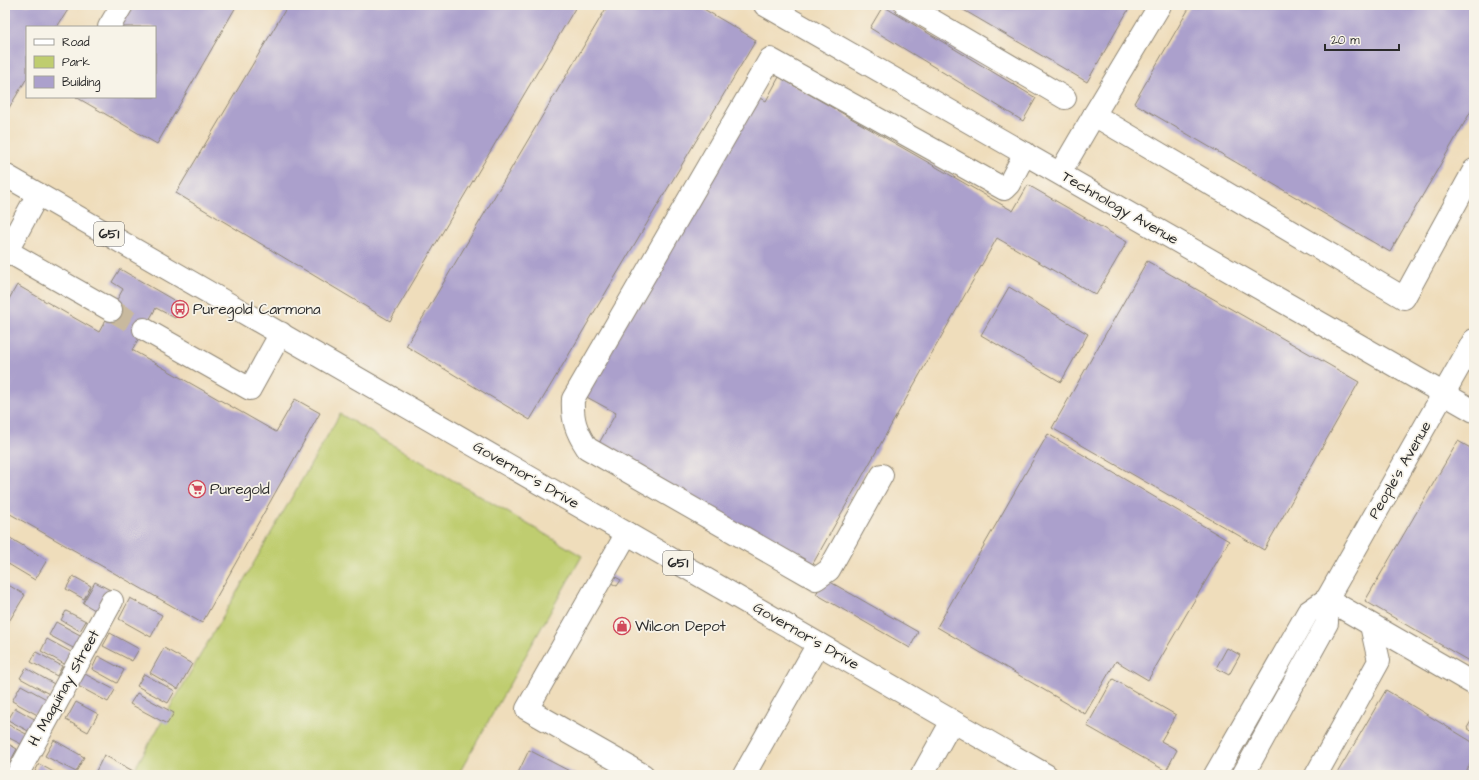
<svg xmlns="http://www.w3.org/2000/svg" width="1479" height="780" font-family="'Architects Daughter',sans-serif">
  <rect width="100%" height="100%" fill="#f7f3e8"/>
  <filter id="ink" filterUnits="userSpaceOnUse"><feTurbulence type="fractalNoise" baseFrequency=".025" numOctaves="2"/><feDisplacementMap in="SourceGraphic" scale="8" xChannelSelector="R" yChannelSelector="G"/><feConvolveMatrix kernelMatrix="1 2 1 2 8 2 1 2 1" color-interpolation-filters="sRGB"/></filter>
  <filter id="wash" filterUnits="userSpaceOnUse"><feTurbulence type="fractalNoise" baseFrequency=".012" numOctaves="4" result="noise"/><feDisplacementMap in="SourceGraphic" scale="16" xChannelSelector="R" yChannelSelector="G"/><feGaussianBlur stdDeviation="0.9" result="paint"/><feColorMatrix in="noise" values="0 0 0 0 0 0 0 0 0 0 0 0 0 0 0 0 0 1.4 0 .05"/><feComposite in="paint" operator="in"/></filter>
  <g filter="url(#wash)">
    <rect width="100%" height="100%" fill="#efddbb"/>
    <polygon fill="#bfcd6f" stroke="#757c4d" points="340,414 582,556 458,775 131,775"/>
    <g id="blocks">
      <g fill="#aba0cc">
        <polygon points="5,5 71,5 57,27 27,27 27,78 7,111 5,110"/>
        <polygon points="131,5 237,5 157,144 76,97 155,97 155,27 119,27"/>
        <polygon points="288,5 577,5 390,321 176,193"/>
        <polygon points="608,5 697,5 756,40 530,420 406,346"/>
        <polygon points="955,5 1131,5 1087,82"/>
        <polygon points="1191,5 1474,5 1474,106 1390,252 1134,103"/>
        <polygon points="883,6 1036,98 1023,121 870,28"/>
        <polygon points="779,77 1013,211 1028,185 1127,242 1096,295 997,238 811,567 598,445 616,413 583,395 754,94 766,101"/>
        <polygon points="1147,261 1359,382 1264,550 1052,428"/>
        <polygon points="120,269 182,305 175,318 156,308 132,350 276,432 295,399 320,413 202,623 5,511 5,306 17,285 99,332 123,289 112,282"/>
        <polygon points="1009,287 1088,334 1061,382 981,335"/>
        <polygon points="1048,434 1229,541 1148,680 1116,661 1085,714 937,627"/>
        <polygon points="1458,441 1474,450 1474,664 1365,601"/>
        <polygon points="5,535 47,560 35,580 5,562"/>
        <polygon points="610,574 621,580 617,586 607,581"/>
        <polygon points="73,576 91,586 84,599 66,589"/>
        <polygon points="825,579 918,632 910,648 816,594"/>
        <polygon points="95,582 112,591 100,613 83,603"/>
        <polygon points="5,583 25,595 5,628"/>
        <polygon points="130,598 162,615 151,637 119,619"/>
        <polygon points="66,611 86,621 80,631 61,620"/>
        <polygon points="56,622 82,636 75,649 49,635"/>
        <polygon points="110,633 139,649 132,661 103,646"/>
        <polygon points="47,639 73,653 66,665 41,651"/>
        <polygon points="164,648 192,664 178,689 150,673"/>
        <polygon points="1227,648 1240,655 1229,675 1216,668"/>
        <polygon points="36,652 62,666 57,676 31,662"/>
        <polygon points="98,656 124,670 117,683 92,669"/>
        <polygon points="26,668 56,685 51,695 20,678"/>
        <polygon points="85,674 115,690 108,702 78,686"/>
        <polygon points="144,674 175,691 168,703 137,686"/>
        <polygon points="1113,679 1176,715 1161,741 1177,750 1166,771 1087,726"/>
        <polygon points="21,685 52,702 43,718 12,701"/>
        <polygon points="1386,690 1474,743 1474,757 1464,775 1336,775"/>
        <polygon points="137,693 174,713 167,724 130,704"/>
        <polygon points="76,702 98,714 88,732 66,720"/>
        <polygon points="15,708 38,721 32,733 8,720"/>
        <polygon points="1258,713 1264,716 1253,735 1247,732"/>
        <polygon points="1474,716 1474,733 1467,728"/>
        <polygon points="5,723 30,736 25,746 5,736"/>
        <polygon points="54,740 84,757 76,772 45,756"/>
        <polygon points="5,742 17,749 11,760 5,756"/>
        <polygon points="529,750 577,775 517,775"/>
        <polygon points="104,755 133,771 131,775 99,775 95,773"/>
        <polygon points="5,759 19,767 15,775 5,775"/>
        <polygon points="39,764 59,775 33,775"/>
      </g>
    </g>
  </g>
  <g filter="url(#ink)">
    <use href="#blocks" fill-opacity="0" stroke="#8d8473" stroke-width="1"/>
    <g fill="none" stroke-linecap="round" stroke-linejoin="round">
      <polyline stroke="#c8b99e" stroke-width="22" stroke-dasharray="22 11" stroke-linecap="butt" points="111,310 144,329"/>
      <g stroke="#8d8473" stroke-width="24">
        <g id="minor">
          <polyline points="765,5 1474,411"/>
          <polyline points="906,5 1065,98"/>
          <polyline points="1160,5 1094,115 1404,298 1474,170"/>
          <polyline points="109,27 122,5"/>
          <polyline points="1060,173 1094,115"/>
          <polyline points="38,194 7,251 111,310"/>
          <polyline points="144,329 250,389 281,333"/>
          <path d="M882,475L829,570L816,579L587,448C576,431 572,420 573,399L770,59L1004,189L1009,184L1025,153"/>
          <polyline points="627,533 527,709 643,775"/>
          <polyline points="1327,599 1474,684"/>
          <polyline points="17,775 112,601"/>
          <polyline points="744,775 818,644"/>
          <polyline points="922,775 952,721"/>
          <polyline points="1215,775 1308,612 1327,599 1474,340"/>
          <polyline points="1243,775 1327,623 1327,599"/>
          <polyline points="1316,775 1379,661 1371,625"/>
        </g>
      </g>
      <g stroke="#8d8473" stroke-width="24">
        <polyline id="highway" points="5,175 1046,775"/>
      </g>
      <use href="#minor" stroke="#fff" stroke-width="22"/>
      <use href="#highway" stroke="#fff" stroke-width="22"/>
    </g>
  </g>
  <defs>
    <g id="bus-ring" transform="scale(0.9)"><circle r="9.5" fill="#f7f3e8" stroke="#d1495b" stroke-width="1.5"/><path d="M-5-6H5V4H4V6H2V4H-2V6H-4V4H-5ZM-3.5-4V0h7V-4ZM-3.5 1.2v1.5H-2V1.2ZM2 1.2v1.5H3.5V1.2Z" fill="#d1495b"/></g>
    <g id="supermarket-ring" transform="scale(0.9)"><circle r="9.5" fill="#f7f3e8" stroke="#d1495b" stroke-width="1.5"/><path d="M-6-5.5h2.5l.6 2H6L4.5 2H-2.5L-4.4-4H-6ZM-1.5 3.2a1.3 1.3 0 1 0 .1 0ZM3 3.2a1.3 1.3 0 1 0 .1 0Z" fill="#d1495b"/></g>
    <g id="shop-ring" transform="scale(0.9)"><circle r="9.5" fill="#f7f3e8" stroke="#d1495b" stroke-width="1.5"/><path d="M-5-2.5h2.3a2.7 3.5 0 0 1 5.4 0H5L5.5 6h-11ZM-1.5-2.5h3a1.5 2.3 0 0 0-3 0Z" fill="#d1495b"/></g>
  </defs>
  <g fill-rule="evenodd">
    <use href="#bus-ring" x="180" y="309"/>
    <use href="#supermarket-ring" x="197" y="489"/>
    <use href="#shop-ring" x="622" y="626"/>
  </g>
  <g text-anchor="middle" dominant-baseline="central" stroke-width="3.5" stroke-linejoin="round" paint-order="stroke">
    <g fill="#f7f3e8" stroke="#686764" stroke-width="1">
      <rect x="94" y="222" width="30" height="24" rx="3"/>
      <rect x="663" y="551" width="30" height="24" rx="3"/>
    </g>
    <g font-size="14" font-weight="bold" fill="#2b2b2b">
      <text x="109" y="234">651</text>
      <text x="678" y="563">651</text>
    </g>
    <g font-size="15" fill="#2b2b2b" stroke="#f7f3e8">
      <text transform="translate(1120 208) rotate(30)">Technology Avenue</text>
      <text transform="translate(1400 470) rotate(-60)">People's Avenue</text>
      <text transform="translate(526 475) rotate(30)">Governor's Drive</text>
      <text transform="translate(806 636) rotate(30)">Governor's Drive</text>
      <text transform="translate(64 688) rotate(-61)">H. Maquinay Street</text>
    </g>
    <g font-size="15" fill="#2b2b2b" stroke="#f7f3e8" text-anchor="start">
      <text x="193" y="309">Puregold Carmona</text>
      <text x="210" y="489">Puregold</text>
      <text x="635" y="626">Wilcon Depot</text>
    </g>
  </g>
  <rect width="1479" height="780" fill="none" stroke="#f7f3e8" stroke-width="20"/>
  <rect x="26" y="26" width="130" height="72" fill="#f7f3e8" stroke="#a5a39c"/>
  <rect x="34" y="39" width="20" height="6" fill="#ffffff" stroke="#a5a39c"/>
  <text x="62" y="46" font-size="12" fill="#2b2b2b">Road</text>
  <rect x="34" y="56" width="20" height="12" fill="#bfcd6f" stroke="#a5a39c"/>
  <text x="62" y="66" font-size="12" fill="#2b2b2b">Park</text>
  <rect x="34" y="76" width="20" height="12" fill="#aba0cc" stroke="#a5a39c"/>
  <text x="62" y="86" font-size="12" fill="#2b2b2b">Building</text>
  <path d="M1325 44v6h74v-6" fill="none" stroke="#2b2b2b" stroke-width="2"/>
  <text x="1331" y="44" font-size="12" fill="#2b2b2b" stroke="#f7f3e8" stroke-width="3" paint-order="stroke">20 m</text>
</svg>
